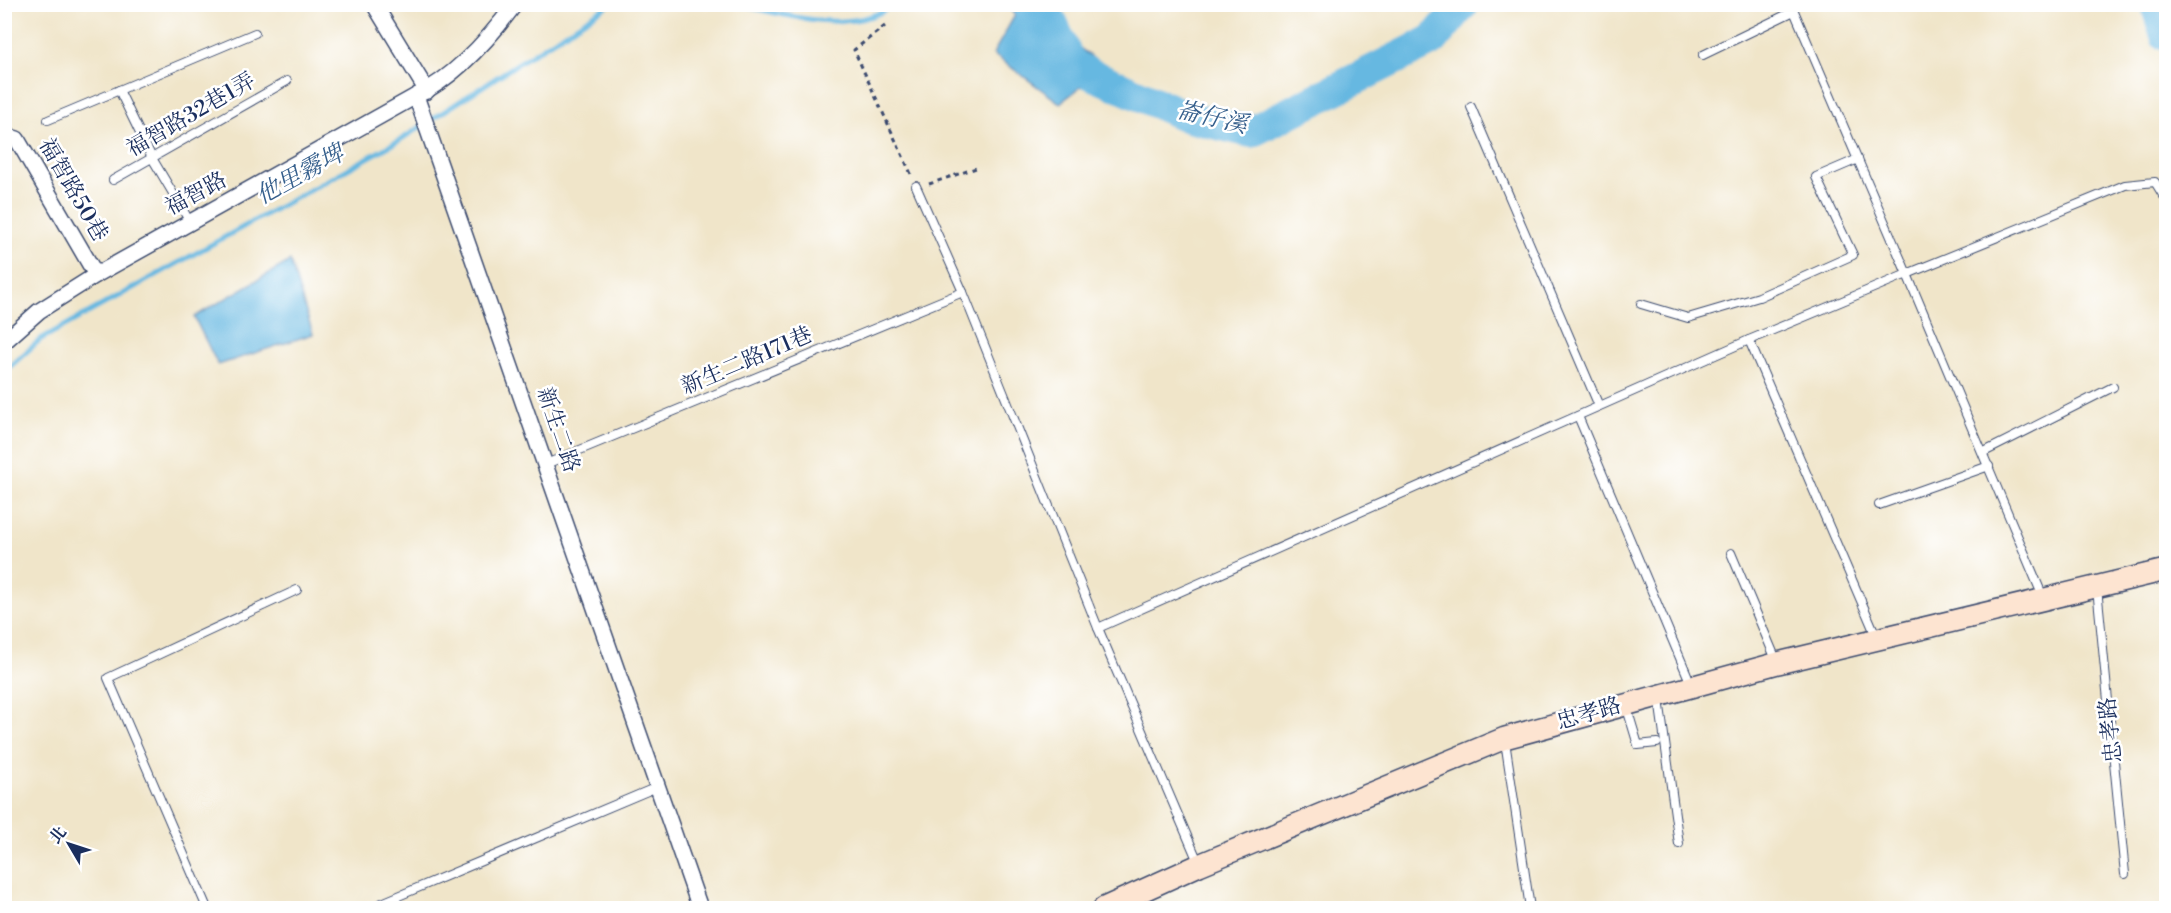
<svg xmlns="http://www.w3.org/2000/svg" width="2171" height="913" font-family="'Libre Bodoni','Noto Serif TC',serif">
  <rect width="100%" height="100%" fill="#fff"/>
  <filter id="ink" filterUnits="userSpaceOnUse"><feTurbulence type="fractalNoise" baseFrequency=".0167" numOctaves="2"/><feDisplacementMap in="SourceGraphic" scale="12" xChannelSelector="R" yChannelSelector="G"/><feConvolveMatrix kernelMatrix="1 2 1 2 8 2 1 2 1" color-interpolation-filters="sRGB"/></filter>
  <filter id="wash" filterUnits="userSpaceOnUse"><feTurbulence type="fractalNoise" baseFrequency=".008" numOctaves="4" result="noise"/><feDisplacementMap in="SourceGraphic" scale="24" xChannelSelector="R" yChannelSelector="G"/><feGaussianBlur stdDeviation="1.35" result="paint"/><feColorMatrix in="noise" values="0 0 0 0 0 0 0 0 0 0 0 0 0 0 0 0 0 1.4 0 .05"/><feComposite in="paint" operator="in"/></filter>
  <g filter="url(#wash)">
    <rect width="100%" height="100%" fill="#f0e5c9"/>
    <g fill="#66b8e1" stroke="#4074a0" stroke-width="1.5">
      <polygon points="1009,5 1026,5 1105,68 1060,103 993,54 1015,15"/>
      <polygon points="290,261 313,334 218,365 194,317"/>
    </g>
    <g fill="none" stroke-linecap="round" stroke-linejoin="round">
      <g stroke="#66b8e1" stroke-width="5">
        <path d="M736,4C780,14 855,37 893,4"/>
        <polyline points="4,372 41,339 400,140 610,4"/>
      </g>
      <g stroke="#66b8e1" stroke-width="32">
        <polyline points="1043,4 1071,65 1188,117 1251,132 1433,40 1463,4"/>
        <polyline points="2156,4 2166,35"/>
      </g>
    </g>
  </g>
  <g filter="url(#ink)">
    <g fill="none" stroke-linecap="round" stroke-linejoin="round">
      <g stroke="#3b4a6e" stroke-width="10">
        <g id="service">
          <polyline points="1703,55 1794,11 1907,274 2125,185 2155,182 2163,195"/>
          <polyline points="119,90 152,158 190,222"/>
          <polyline points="1471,107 1599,406"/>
          <polyline points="48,120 255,33"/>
          <polyline points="113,180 287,81"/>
          <polyline points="916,186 963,292 1098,628 1199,864"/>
          <polyline points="1641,304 1688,318 1759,297 1853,255 1816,177 1858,159"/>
          <polyline points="1749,340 1877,638"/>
          <polyline points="1578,416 1691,684"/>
          <polyline points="1984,452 2113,387"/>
          <polyline points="546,464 963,292"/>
          <polyline points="1879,505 1989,466"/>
          <polyline points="1731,553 1777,662"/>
          <polyline points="2097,588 2125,874"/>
          <polyline points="1098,628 1749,340 1907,274 2043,597"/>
          <polyline points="1659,699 1679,844"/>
          <polyline points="1626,705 1638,745 1657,743"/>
          <polyline points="1505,741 1530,908"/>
          <polyline points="207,908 108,678 297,590"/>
          <polyline points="370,908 657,787"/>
        </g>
      </g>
      <g stroke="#3b4a6e" stroke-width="18">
        <g id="minor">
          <polyline points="374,4 427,91"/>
          <path d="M515,4C489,39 455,77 416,96L700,908"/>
          <polyline points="4,135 17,139 96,275"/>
          <polyline points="4,342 39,311 96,275 416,96"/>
        </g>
      </g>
      <g stroke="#3b4a6e" stroke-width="24">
        <polyline id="secondary" points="1104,908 1199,865 1505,738 1778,663 2166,570"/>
      </g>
      <g stroke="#3b4a6e" stroke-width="3" stroke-dasharray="4.5 4.5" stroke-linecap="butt">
        <polyline points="885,26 854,50 912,176"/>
        <polyline points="929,184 976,168"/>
      </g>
      <use href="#service" stroke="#fff" stroke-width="8"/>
      <use href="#minor" stroke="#fff" stroke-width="15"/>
      <use href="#secondary" stroke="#fde4d1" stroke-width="21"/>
      <polyline stroke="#1b2f5e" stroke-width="4.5" points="4,904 6,908"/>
    </g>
  </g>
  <g text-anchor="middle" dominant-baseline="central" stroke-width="5" stroke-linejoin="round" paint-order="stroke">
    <g font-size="22" fill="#1b2f5e" stroke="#fff">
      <text transform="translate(191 115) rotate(-30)">福智路32巷1弄</text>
      <text transform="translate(73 190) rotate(60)">福智路50巷</text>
      <text transform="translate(196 194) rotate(-28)">福智路</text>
      <text transform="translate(747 361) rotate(-23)">新生二路171巷</text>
      <text transform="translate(558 430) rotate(71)">新生二路</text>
      <text transform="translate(1589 714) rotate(-16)">忠孝路</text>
      <text transform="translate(2111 730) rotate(-96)">忠孝路</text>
    </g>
    <g font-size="24" font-style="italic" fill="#355f8c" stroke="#fff">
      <text transform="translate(1212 118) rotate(13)">崙仔溪</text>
      <text transform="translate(300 175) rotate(-29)">他里霧埤</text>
    </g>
  </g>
  <rect width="2171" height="913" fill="none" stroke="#fff" stroke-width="24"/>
  <g transform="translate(69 844) rotate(309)" stroke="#ffffff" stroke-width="4.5" paint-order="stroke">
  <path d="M0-4.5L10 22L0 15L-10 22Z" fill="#1b2f5e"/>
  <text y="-9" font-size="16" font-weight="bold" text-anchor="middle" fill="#1b2f5e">北</text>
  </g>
</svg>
